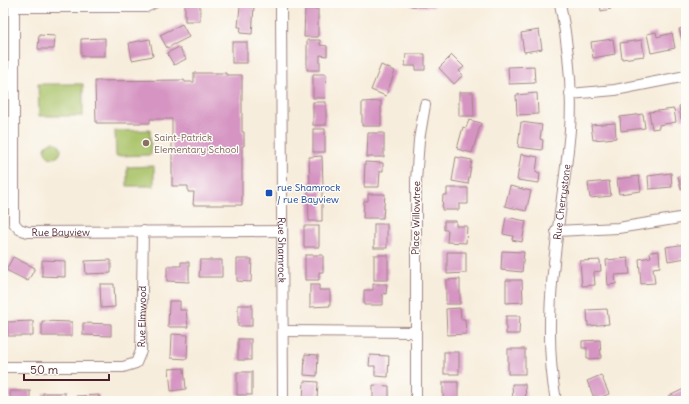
<svg xmlns="http://www.w3.org/2000/svg" width="689" height="404" font-family="Delius,sans-serif">
  <rect width="100%" height="100%" fill="#fdfcf7"/>
  <filter id="ink" filterUnits="userSpaceOnUse"><feTurbulence type="fractalNoise" baseFrequency=".025" numOctaves="2"/><feDisplacementMap in="SourceGraphic" scale="8" xChannelSelector="R" yChannelSelector="G"/><feConvolveMatrix kernelMatrix="1 2 1 2 8 2 1 2 1" color-interpolation-filters="sRGB"/></filter>
  <filter id="wash" filterUnits="userSpaceOnUse"><feTurbulence type="fractalNoise" baseFrequency=".012" numOctaves="4" result="noise"/><feDisplacementMap in="SourceGraphic" scale="16" xChannelSelector="R" yChannelSelector="G"/><feGaussianBlur stdDeviation="0.9" result="paint"/><feColorMatrix in="noise" values="0 0 0 0 0 0 0 0 0 0 0 0 0 0 0 0 0 1.4 0 .05"/><feComposite in="paint" operator="in"/></filter>
  <g filter="url(#wash)">
    <rect width="100%" height="100%" fill="#f7eddc"/>
    <g fill="#a9c268" stroke="#7a704a">
      <polygon points="38,84 83,84 83,116 39,116"/>
      <polygon points="150,130 151,155 116,156 115,131"/>
      <circle cx="53" cy="150" r="8"/>
      <polygon points="154,166 154,186 127,186 127,167"/>
    </g>
    <g id="blocks">
      <g fill="#d694c2">
        <rect x="185" y="3" width="15" height="18"/>
        <polygon points="411,3 434,3 434,7 411,6"/>
        <polygon points="600,3 610,3 611,9 601,11"/>
        <polygon points="240,6 254,7 252,34 240,33 241,27 238,27"/>
        <polygon points="305,9 318,9 318,37 304,37"/>
        <polygon points="182,24 189,37 167,48 160,35"/>
        <polygon points="686,27 686,46 684,47 679,29"/>
        <polygon points="539,30 542,49 524,52 521,33"/>
        <polygon points="656,32 657,37 672,33 675,48 651,53 647,34"/>
        <polygon points="39,35 55,36 54,49 38,49"/>
        <polygon points="105,38 105,56 81,56 81,39"/>
        <polygon points="150,39 153,56 132,60 129,43"/>
        <polygon points="613,39 615,54 593,58 591,42"/>
        <polygon points="307,40 320,40 320,45 327,46 327,56 320,55 320,70 307,70"/>
        <polygon points="642,40 644,56 622,59 620,43"/>
        <rect x="232" y="42" width="15" height="21"/>
        <polygon points="179,47 186,59 174,65 167,53"/>
        <polygon points="406,54 425,54 425,70 416,70 416,66 405,66"/>
        <polygon points="452,55 464,67 459,71 463,75 454,84 439,68"/>
        <polygon points="381,65 395,71 386,96 371,90"/>
        <polygon points="534,66 535,83 509,84 508,67"/>
        <polygon points="194,73 226,73 226,75 242,75 242,132 244,132 244,146 242,146 242,205 193,205 194,192 188,192 188,186 172,186 172,119 150,119 150,123 96,123 95,81 184,80 185,82 194,82"/>
        <polygon points="313,74 326,74 325,98 313,98"/>
        <polygon points="459,92 473,92 474,116 459,116"/>
        <polygon points="537,93 538,114 517,115 516,95"/>
        <polygon points="381,101 381,126 362,126 362,102"/>
        <rect x="313" y="102" width="13" height="23"/>
        <polygon points="686,105 686,118 681,119 679,106"/>
        <polygon points="674,109 676,122 659,125 659,128 652,129 649,112"/>
        <polygon points="643,114 645,128 621,131 620,117"/>
        <polygon points="469,120 481,123 472,153 457,149 463,127 466,128"/>
        <polygon points="521,122 542,125 540,139 543,140 542,150 518,147"/>
        <polygon points="615,123 616,138 593,140 591,125"/>
        <rect x="313" y="129" width="12" height="23"/>
        <polygon points="368,133 384,133 384,157 367,157"/>
        <polygon points="521,154 538,157 536,172 540,173 539,183 517,180"/>
        <polygon points="322,156 323,186 310,187 309,157"/>
        <polygon points="456,157 472,160 468,184 452,181"/>
        <polygon points="365,162 383,163 383,171 380,171 379,187 364,187"/>
        <polygon points="671,173 672,187 649,189 648,176"/>
        <polygon points="686,174 686,188 681,189 678,176"/>
        <polygon points="639,176 641,191 619,194 617,179"/>
        <polygon points="609,181 611,196 590,198 588,183"/>
        <polygon points="510,186 531,191 526,211 505,206"/>
        <polygon points="447,188 468,188 468,204 459,204 459,210 442,210 443,195 447,195"/>
        <polygon points="308,191 322,191 322,221 309,221"/>
        <polygon points="368,194 385,194 383,218 363,218 364,201 368,201"/>
        <polygon points="506,217 526,221 522,242 512,240 513,236 503,234"/>
        <polygon points="444,221 456,221 456,226 467,226 466,243 447,242 448,230 444,230"/>
        <rect x="374" y="224" width="13" height="24"/>
        <rect x="304" y="226" width="15" height="21"/>
        <polygon points="686,244 686,258 668,261 666,247"/>
        <polygon points="502,251 524,252 522,272 501,270"/>
        <polygon points="659,251 660,267 653,268 655,283 641,284 639,259 651,257 650,252"/>
        <polygon points="447,252 466,252 466,273 447,274"/>
        <polygon points="305,255 323,255 323,272 319,272 319,280 305,280"/>
        <rect x="374" y="255" width="14" height="25"/>
        <polygon points="13,257 35,268 28,281 6,270"/>
        <polygon points="628,258 630,274 615,275 616,284 608,285 606,260"/>
        <polygon points="237,259 252,259 251,282 237,281"/>
        <polygon points="42,260 65,261 65,277 42,276"/>
        <polygon points="111,260 111,273 86,274 85,261"/>
        <polygon points="200,260 222,260 222,277 199,277"/>
        <polygon points="600,260 601,271 594,272 595,285 582,286 580,261"/>
        <polygon points="181,262 189,262 189,282 167,281 167,266 181,266"/>
        <polygon points="460,279 460,304 446,304 446,280"/>
        <polygon points="506,280 522,280 523,302 506,303"/>
        <polygon points="100,284 114,284 115,307 101,308"/>
        <polygon points="373,284 387,284 386,294 383,293 383,305 364,305 364,290 373,290"/>
        <polygon points="310,285 319,285 319,290 330,290 330,306 310,307"/>
        <polygon points="169,301 180,301 180,310 186,310 188,327 168,327"/>
        <rect x="238" y="305" width="14" height="21"/>
        <polygon points="460,308 461,319 465,319 466,334 447,335 446,309"/>
        <polygon points="607,309 609,324 588,326 587,310"/>
        <polygon points="506,316 520,316 519,334 506,334"/>
        <polygon points="33,321 33,336 8,336 7,322"/>
        <polygon points="42,321 72,322 72,336 42,336"/>
        <polygon points="83,323 111,324 111,336 83,335"/>
        <polygon points="172,334 188,335 187,359 171,358"/>
        <rect x="238" y="339" width="13" height="21"/>
        <polygon points="600,340 601,358 587,359 587,348 582,348 582,341"/>
        <rect x="508" y="349" width="17" height="25"/>
        <rect x="444" y="352" width="15" height="22"/>
        <polygon points="305,354 318,355 317,376 304,375"/>
        <polygon points="370,355 389,356 388,377 375,376 375,366 369,366"/>
        <polygon points="184,368 186,389 171,391 169,369"/>
        <rect x="237" y="372" width="15" height="23"/>
        <polygon points="601,375 609,394 595,400 587,381"/>
        <polygon points="304,381 318,382 317,401 303,401"/>
        <rect x="443" y="382" width="15" height="19"/>
        <polygon points="512,384 525,384 526,401 513,401"/>
        <polygon points="373,385 389,386 389,401 373,401"/>
        <polygon points="686,388 686,401 671,401 669,396"/>
        <rect x="10" y="391" width="20" height="10"/>
        <rect x="43" y="393" width="22" height="8"/>
        <polygon points="99,395 99,401 76,401 76,396"/>
        <polygon points="252,399 252,401 237,401 237,400"/>
      </g>
    </g>
  </g>
  <g filter="url(#ink)">
    <use href="#blocks" fill-opacity="0" stroke="#a08684" stroke-width="1"/>
    <g fill="none" stroke-linecap="round" stroke-linejoin="round">
      <g stroke="#a08684" stroke-width="12">
        <g id="street">
          <path id="s1" d="M14,3V223L19,229L28,232L282,231"/>
          <path id="s2" d="M281,3L283,401"/>
          <polyline points="14,7 146,7 154,3"/>
          <polyline points="570,94 615,90 686,76"/>
          <polyline points="556,231 618,228 686,217"/>
          <polyline points="283,331 415,332"/>
          <path id="s3" d="M3,367H123L136,363L141,351L143,231"/>
          <polyline points="416,401 416,181 419,140 425,105"/>
          <path id="s4" d="M556,401C539,310 562,220 570,130C573,87 568,44 560,3"/>
        </g>
      </g>
      <use href="#street" stroke="#fff" stroke-width="10"/>
    </g>
  </g>
  <circle fill="#8d6e63" stroke="#fdfcf7" stroke-width="1.5" cx="146" cy="143" r="4"/>
  <rect fill="#1a4fb4" stroke="#fdfcf7" stroke-width="1.5" x="265" y="189" width="8" height="8" rx="2"/>
  <g text-anchor="middle" dominant-baseline="central" stroke-width="3" stroke-linejoin="round" paint-order="stroke">
    <g font-size="10" fill="#785e54" stroke="#fdfcf7" text-anchor="start">
      <text x="154" y="137">Saint-Patrick<tspan x="154" dy="12">Elementary School</tspan></text>
    </g>
    <g font-size="10" fill="#164399" stroke="#fdfcf7" text-anchor="start">
      <text x="277" y="187">rue Shamrock<tspan x="277" dy="12">/ rue Bayview</tspan></text>
    </g>
    <g font-size="10" fill="#4a1f2b" stroke="#fdfcf7">
      <text stroke="none"><textPath href="#s4" startOffset="200">Rue Cherrystone</textPath></text>
      <text transform="translate(416 218) rotate(-89)">Place Willowtree</text>
      <text stroke="none"><textPath href="#s1" startOffset="270">Rue Bayview</textPath></text>
      <text stroke="none"><textPath href="#s2" startOffset="247">Rue Shamrock</textPath></text>
      <text stroke="none"><textPath href="#s3" startOffset="181">Rue Elmwood</textPath></text>
    </g>
  </g>
  <rect width="689" height="404" fill="none" stroke="#fdfcf7" stroke-width="16"/>
  <path d="M24 374v6h85v-6" fill="none" stroke="#4a1f2b" stroke-width="2"/>
  <text x="30" y="374" font-size="12" fill="#4a1f2b" stroke="#fdfcf7" stroke-width="3" paint-order="stroke">50 m</text>
</svg>
